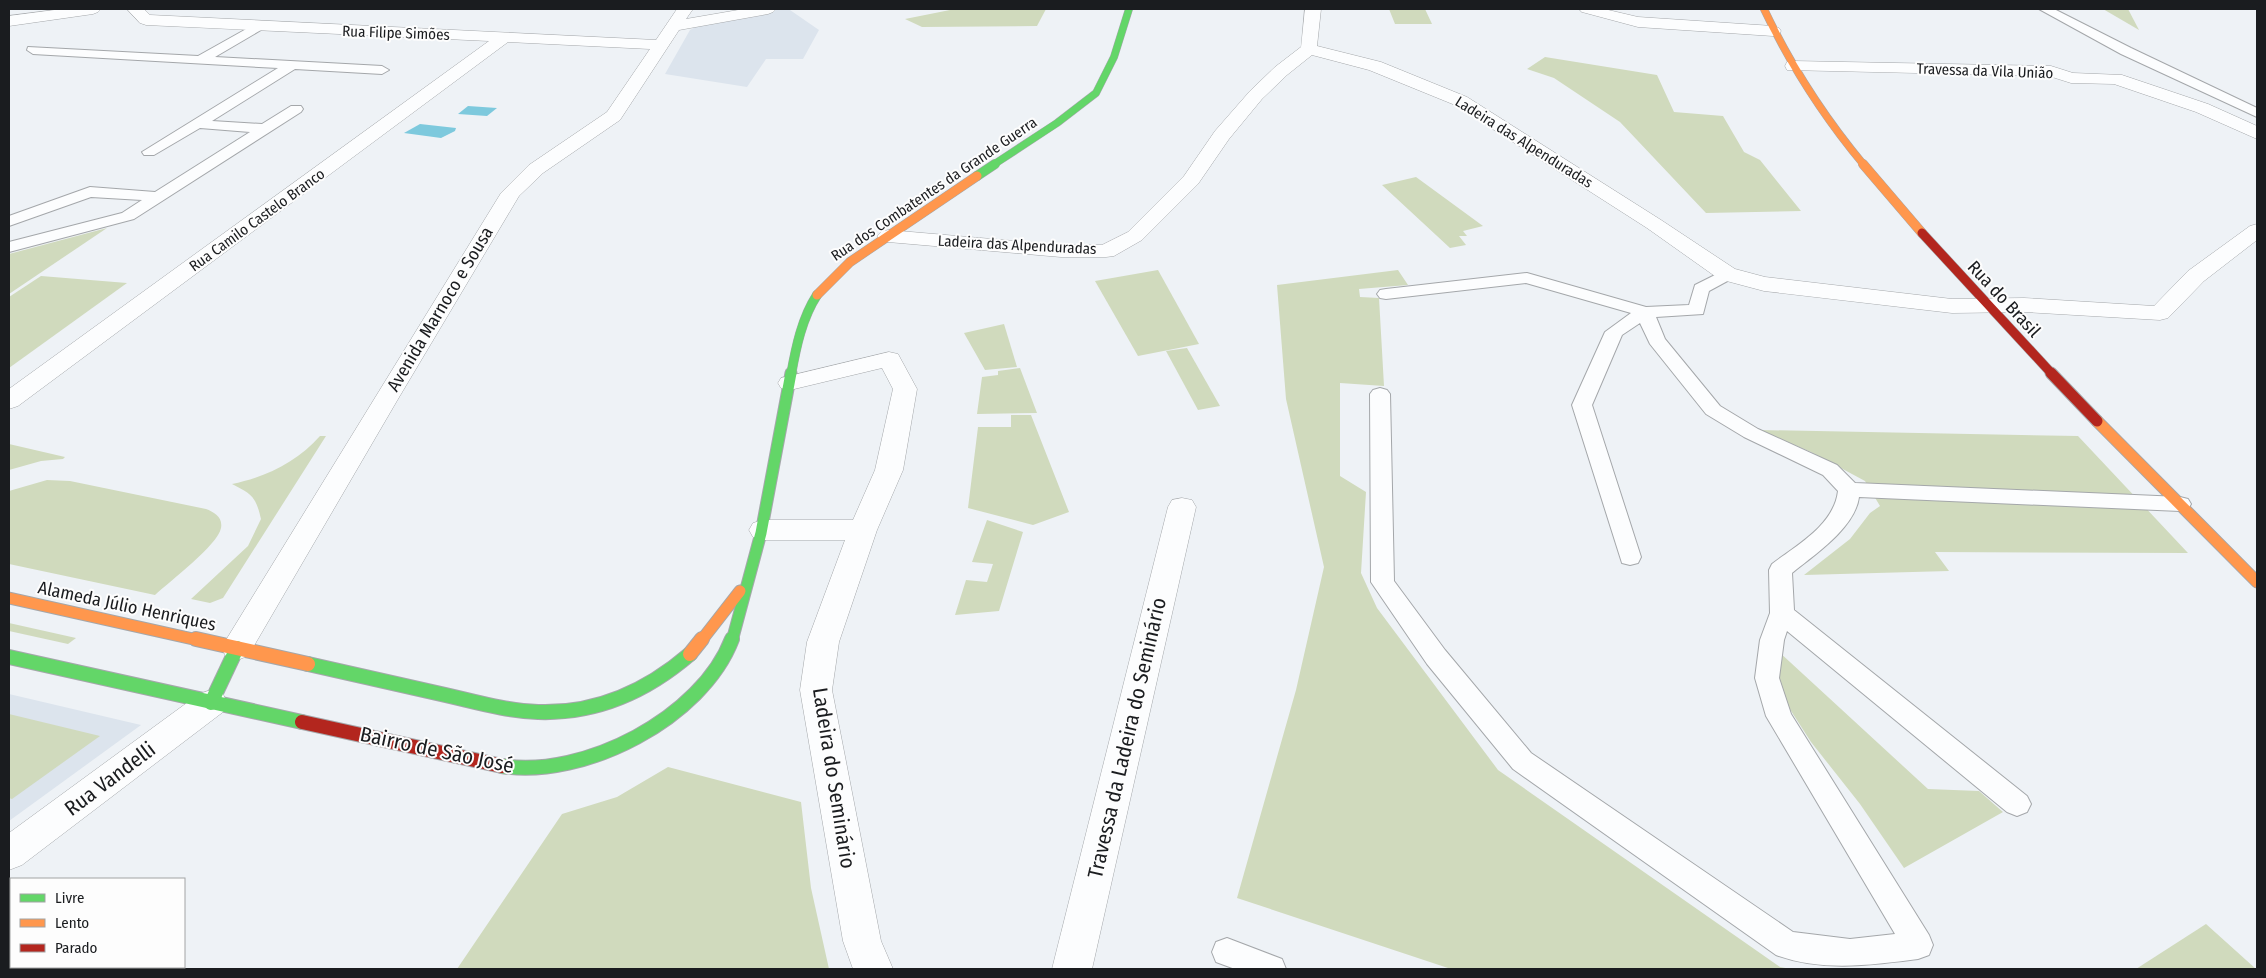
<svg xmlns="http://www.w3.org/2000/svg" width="2266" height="978" font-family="'Fira Sans Condensed',sans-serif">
  <rect width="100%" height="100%" fill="#eef2f6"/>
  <g fill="#dce4ed">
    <polygon points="773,10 790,10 819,30 803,59 766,59 747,87 665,74 690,30 697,26"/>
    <polygon points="9,694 141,725 9,821"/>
  </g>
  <g fill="#d0dabd">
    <polygon points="955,9 1046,9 1037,26 922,27 905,19"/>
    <polygon points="1389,9 1425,9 1432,24 1395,24"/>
    <polygon points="2103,9 2128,9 2139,30"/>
    <polygon points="1545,57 1657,75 1674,112 1723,116 1744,152 1760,160 1801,211 1706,213 1620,122 1554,78 1527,69"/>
    <polygon points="1416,177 1483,226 1463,231 1467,236 1459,236 1466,245 1450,248 1382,185"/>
    <polygon points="107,228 9,294 9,254"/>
    <polygon points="1158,270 1199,344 1138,356 1095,281"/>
    <polygon points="1398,270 1408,285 1359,289 1360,297 1379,298 1384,386 1340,383 1340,476 1366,492 1361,573 1377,608 1498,770 1780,967 1791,969 1451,969 1237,898 1296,690 1324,567 1286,399 1277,285"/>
    <polygon points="41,276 127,283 9,368 9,297"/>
    <polygon points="1004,324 1017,367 985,370 964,333"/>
    <polygon points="1187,348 1220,406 1198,410 1166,351"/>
    <polygon points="1020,368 1037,413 977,414 982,377 998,375 998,371"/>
    <polygon points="1011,415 1031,415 1069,512 1033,525 968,508 978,427 1011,427"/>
    <polygon points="1759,430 2078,436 2188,553 1935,552 1949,571 1804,575 1850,539 1870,513 1880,506 1865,481 1811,452"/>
    <path d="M320,436H326L223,598L210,603L191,599L248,546L261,519C256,497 252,494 232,484C266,477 297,462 320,436Z"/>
    <polygon points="9,444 65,457 63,459 41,461 9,470"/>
    <path d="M47,480L70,481L206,509C214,512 223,517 221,528C218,545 169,582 155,595L9,564V491Z"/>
    <polygon points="987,520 1023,532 999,611 955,615 966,580 987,582 993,564 972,562"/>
    <polygon points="9,623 76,638 68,644 9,631"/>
    <polygon points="1778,651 1928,789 1979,791 2003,812 1904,868 1860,804 1811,742 1784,700 1776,671"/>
    <polygon points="9,714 100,736 12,799 9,798"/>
    <polygon points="668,767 801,802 811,888 829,969 457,969 562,814 617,797"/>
    <polygon points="2206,924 2256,969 2136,969"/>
  </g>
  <g fill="#7dc9dd">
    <polygon points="468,106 497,108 487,116 458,114"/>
    <polygon points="420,124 456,128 455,131 441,138 404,133"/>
  </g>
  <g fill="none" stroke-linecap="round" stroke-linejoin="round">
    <g stroke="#a4a7aa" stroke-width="2">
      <g id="lane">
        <polygon points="2039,9 2054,9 2131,48 2257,108 2257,117 2121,54"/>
        <polygon points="257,23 263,27 261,30 215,57 382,66 389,70 382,74 295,69 212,121 262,124 291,106 301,106 303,109 301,112 134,219 9,252 9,242 122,213 142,200 91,197 9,226 9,216 90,187 155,192 250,132 200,128 154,155 144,155 142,152 278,68 33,54 27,50 28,47 198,56"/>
        <path d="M1727,269L1733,270L1736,274L1733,278L1709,291L1703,314L1656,317L1665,339L1720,406L1758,429L1837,465L1855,483L2180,497L2188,499L2191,504L2188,509L2180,511L1859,497C1855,528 1814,555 1792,573L1794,610L2027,796L2031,804L2027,812L2017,816L2007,812L1787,631L1784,640L1779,678L1791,714L1929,935L1933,945L1929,955L1918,959C1871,965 1822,972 1776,955L1513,769L1427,664L1371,582L1370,394L1373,390L1380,388L1387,390L1390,394L1394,581L1445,650L1531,753L1793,932L1850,939L1895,934L1766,716L1755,678L1760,640L1770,613L1769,570L1772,564C1797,545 1834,525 1838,491L1823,475L1744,437L1706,414L1650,344L1640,323L1622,335L1592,405L1641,557L1638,563L1630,565L1622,563L1572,405L1605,332L1631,313L1526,283L1386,299L1380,298L1377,294L1380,290L1386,289L1527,273L1646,307L1689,305L1695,285Z"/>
        <polygon points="1227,938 1282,959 1286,969 1235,969 1216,962 1212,952 1216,942"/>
      </g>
    </g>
    <g stroke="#a4a7aa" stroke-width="1">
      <g id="street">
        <polygon points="62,9 101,9 98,12 93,14 9,26 9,16"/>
        <polygon points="127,9 144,9 150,15 656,40 677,9 693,9 686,19 744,9 776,9 773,12 768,14 679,30 620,120 543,173 519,196 398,399 248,656 237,660 226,656 221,648 226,640 501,193 529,165 607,112 650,49 508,42 18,406 9,409 9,389 489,41 146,25 140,23"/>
        <polygon points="1305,9 1321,9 1317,46 1381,62 1467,97 1661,220 1735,269 1765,277 1952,299 2024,298 2154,306 2188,271 2250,226 2257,224 2257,240 2204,281 2168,318 2160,320 2024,312 1952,313 1764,291 1719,279 1647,228 1455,105 1369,70 1312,55 1287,75 1262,99 1229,139 1198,184 1142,240 1114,256 1106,257 1061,257 888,242 881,240 877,236 881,232 888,230 1061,245 1102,245 1128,232 1184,176 1215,131 1250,91 1275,67 1301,47"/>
        <polygon points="1579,9 1604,9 1638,17 1773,26 1779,28 1781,31 1779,34 1773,36 1638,27 1582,12"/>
        <polygon points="1793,61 2051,66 2073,73 2122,75 2208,104 2257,126 2257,139 2196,112 2114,84 2071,83 2049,76 1787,70 1785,66 1787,62"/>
        <polygon points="889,352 898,354 917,389 903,470 877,530 839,642 832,690 881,941 893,969 853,969 843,941 800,690 807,642 845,540 763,540 753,537 749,530 753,523 763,520 853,520 875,470 893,389 882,368 790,390 781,388 778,383 781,378"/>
        <polygon points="1182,498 1192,500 1196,507 1092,969 1052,969 1168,507 1172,500"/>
        <polygon points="211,690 223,694 227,703 223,712 22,865 9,870 9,833 199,694"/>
      </g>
    </g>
    <g stroke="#a4a7aa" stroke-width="8">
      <polyline id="fast-far3" points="993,165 1057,123 1096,93 1114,57 1129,9"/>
    </g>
    <g stroke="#a4a7aa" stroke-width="10">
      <g id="fast-far2">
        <polyline points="977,176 995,164"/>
        <path d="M791,375C796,347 802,318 817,295"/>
      </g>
    </g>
    <g stroke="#a4a7aa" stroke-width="13">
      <polyline id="fast-far1" points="732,641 761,533 791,373"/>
    </g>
    <g stroke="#a4a7aa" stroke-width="16">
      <g id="fast">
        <polyline points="9,657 302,722"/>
        <path d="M308,664C352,674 397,684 441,694C473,701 505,711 538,712C596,714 647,691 690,654"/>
        <polyline points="211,703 237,648"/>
        <path d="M502,766C584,779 702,718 732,639"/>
      </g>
    </g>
    <g stroke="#a4a7aa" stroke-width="8">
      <path id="slow-far3" d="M1764,9C1791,66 1824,117 1864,165"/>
    </g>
    <g stroke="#a4a7aa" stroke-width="10">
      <g id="slow-far2">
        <polyline points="1863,164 1922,233"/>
        <polyline points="817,295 850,262 977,176"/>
      </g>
    </g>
    <g stroke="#a4a7aa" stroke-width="13">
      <g id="slow-far1">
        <polyline points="2097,421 2257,582"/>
        <polyline points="9,598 202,641"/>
        <polyline points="701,641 740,591"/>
      </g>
    </g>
    <g stroke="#a4a7aa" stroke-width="16">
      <g id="slow">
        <polyline points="196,639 308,664"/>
        <polyline points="690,654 702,639"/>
      </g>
    </g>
    <g stroke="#a4a7aa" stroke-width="10">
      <polyline id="jam-far2" points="1922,233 2053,375"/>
    </g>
    <g stroke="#a4a7aa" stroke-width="13">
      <polyline id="jam-far1" points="2051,373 2097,421"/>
    </g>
    <g stroke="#a4a7aa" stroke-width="16">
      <polyline id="jam" points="302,722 502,766"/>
    </g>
    <use href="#lane" fill="#fcfdfe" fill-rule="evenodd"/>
    <use href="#street" fill="#fcfdfe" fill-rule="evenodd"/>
    <use href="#fast-far3" stroke="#63d668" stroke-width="7"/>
    <use href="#fast-far2" stroke="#63d668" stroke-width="9"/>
    <use href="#fast-far1" stroke="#63d668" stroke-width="11"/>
    <use href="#fast" stroke="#63d668" stroke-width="14"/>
    <use href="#slow-far3" stroke="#ff974d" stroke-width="7"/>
    <use href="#slow-far2" stroke="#ff974d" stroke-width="9"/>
    <use href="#slow-far1" stroke="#ff974d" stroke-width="11"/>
    <use href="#slow" stroke="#ff974d" stroke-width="14"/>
    <use href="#jam-far2" stroke="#b3261e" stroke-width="9"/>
    <use href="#jam-far1" stroke="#b3261e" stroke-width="11"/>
    <use href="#jam" stroke="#b3261e" stroke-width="14"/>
  </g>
  <g text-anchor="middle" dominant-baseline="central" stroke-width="4" stroke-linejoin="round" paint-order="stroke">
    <g font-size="15" fill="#1a1c1f" stroke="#fdfdfd">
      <text transform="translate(396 33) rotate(2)">Rua Filipe Simões</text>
      <text transform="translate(1985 71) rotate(2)">Travessa da Vila União</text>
      <text transform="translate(1524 142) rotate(32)">Ladeira das Alpenduradas</text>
      <text transform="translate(934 189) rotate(-34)">Rua dos Combatentes da Grande Guerra</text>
      <text transform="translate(257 220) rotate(-36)">Rua Camilo Castelo Branco</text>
      <text transform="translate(1017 245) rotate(3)">Ladeira das Alpenduradas</text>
    </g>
    <g font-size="18" fill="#1a1c1f" stroke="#fdfdfd">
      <text transform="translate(2004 299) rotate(47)">Rua do Brasil</text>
      <text transform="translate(440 309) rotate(-59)">Avenida Marnoco e Sousa</text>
      <text transform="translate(127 606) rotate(12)">Alameda Júlio Henriques</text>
    </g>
    <g font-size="21" fill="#1a1c1f" stroke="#fdfdfd">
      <text transform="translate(1127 738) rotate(-77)">Travessa da Ladeira do Seminário</text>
      <text transform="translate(437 750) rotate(12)">Bairro de São José</text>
      <text transform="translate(834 778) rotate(81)">Ladeira do Seminário</text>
      <text transform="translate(110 779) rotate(-37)">Rua Vandelli</text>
    </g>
  </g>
  <rect width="2266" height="978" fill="none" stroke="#1a1c1f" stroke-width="20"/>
  <rect x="10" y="878" width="175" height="90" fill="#fdfdfd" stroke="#a2a3a4"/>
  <rect x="20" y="894" width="25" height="8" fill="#63d668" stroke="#a2a3a4"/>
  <text x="55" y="903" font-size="15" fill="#1a1c1f">Livre</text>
  <rect x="20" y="919" width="25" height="8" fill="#ff974d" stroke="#a2a3a4"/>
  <text x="55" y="928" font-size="15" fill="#1a1c1f">Lento</text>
  <rect x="20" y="944" width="25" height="8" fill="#b3261e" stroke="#a2a3a4"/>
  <text x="55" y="953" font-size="15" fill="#1a1c1f">Parado</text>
</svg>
